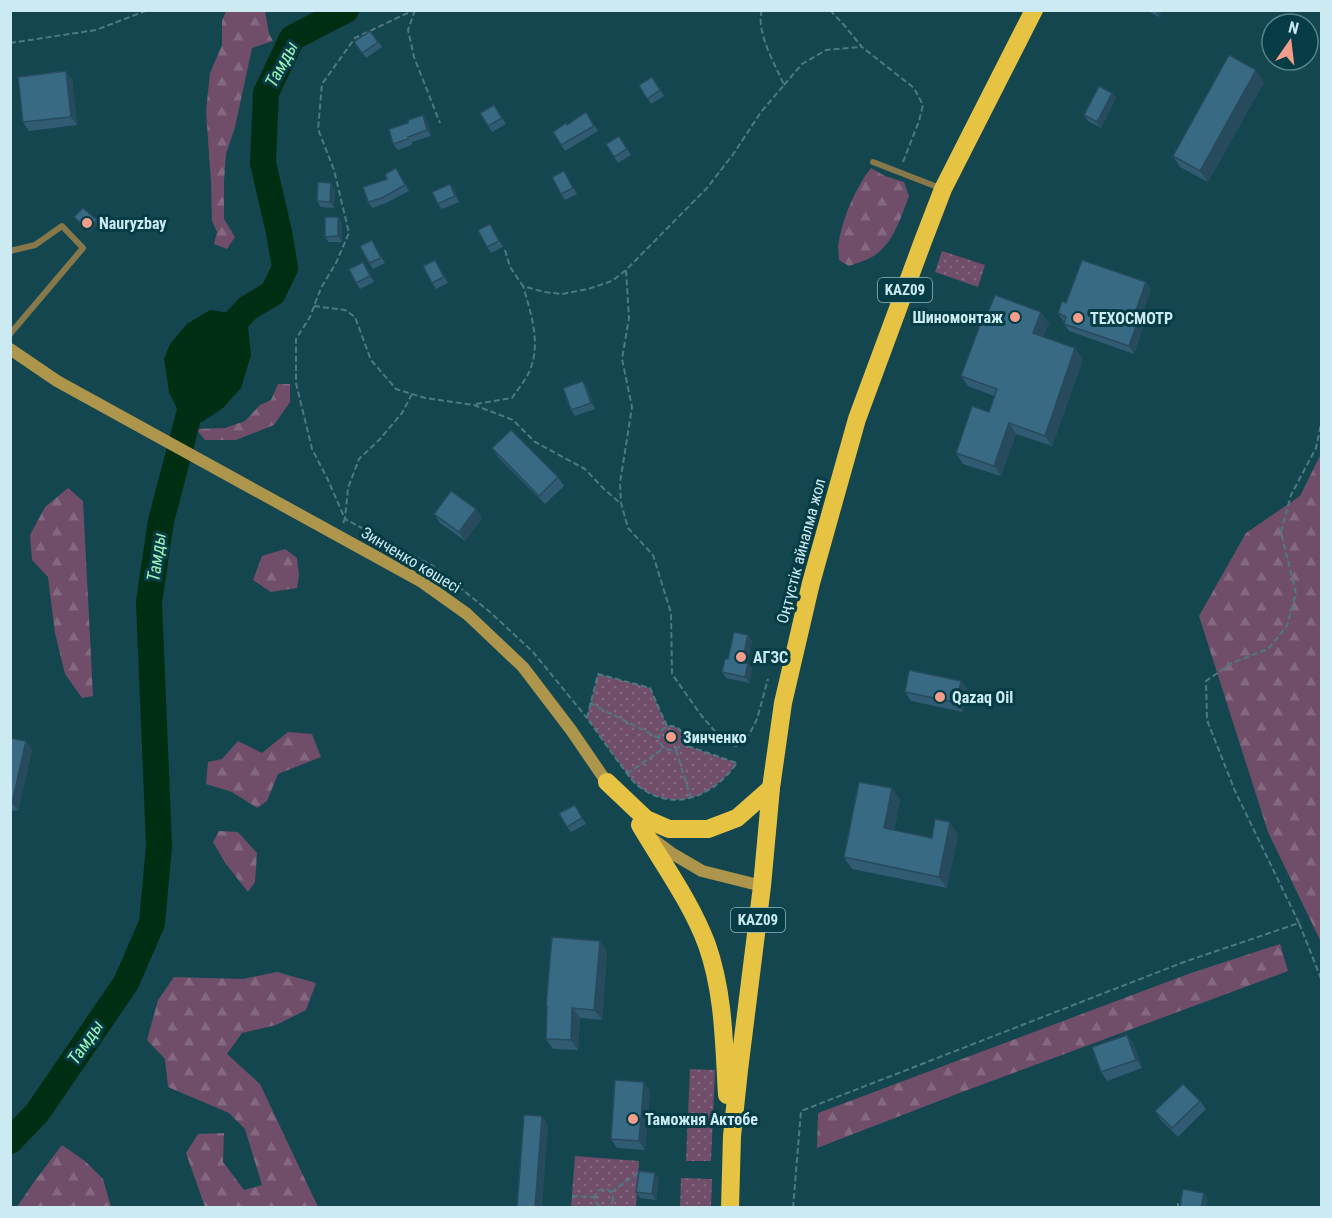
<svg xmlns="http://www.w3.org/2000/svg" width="1332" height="1218" font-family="'Roboto Condensed',sans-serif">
  <defs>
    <pattern id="grass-dots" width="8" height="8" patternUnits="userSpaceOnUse" patternTransform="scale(1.5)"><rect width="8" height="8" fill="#704e6a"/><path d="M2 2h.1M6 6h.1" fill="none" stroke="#836880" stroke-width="1.8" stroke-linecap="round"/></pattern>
    <pattern id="forest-firs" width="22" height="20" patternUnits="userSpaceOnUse" patternTransform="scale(1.5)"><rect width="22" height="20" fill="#704e6a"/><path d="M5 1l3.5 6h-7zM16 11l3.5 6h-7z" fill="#836880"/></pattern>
  </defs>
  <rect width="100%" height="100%" fill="#144650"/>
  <g fill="url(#grass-dots)">
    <polygon points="942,251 985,265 978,287 935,272"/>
    <path d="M598,674L650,688L667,726C679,725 685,733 682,744L737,763C714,795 677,813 641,788C631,781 624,769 617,760C607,746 597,732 587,718Z"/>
    <polygon points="690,1069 715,1070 711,1161 686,1161"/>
    <polygon points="575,1156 639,1161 636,1207 571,1208"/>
    <polygon points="681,1178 712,1179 711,1207 680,1207"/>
  </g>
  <g fill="url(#forest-firs)">
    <polygon points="226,11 265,11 269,34 273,41 252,48 235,127 226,154 224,181 224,219 235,237 227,249 214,244 217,232 212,221 211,182 206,111 210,73 222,45 222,21"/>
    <path d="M871,168L885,176L904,182L909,196C901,217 893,245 872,257C865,261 856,263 849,266L839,260C839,253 837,247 839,241C843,217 856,187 871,168Z"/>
    <polygon points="278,384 290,384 290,402 274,425 236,440 205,440 196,429 225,428 245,421 260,405 271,400"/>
    <polygon points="1321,454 1321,942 1268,832 1199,616 1246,533 1300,496"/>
    <polygon points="68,488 83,501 93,696 82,698 65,674 55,633 48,577 32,560 30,535 45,507"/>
    <polygon points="285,549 297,558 299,575 297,588 271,592 253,580 262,556"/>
    <polygon points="288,732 312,734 321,757 278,774 267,801 257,808 232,792 206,784 208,762 222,759 238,741 262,753"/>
    <polygon points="219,831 238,832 257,853 255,882 248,892 226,864 213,842"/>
    <polygon points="1280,944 1288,971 957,1094 817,1148 818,1113 1191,973"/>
    <polygon points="277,972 316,983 306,1010 276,1025 242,1033 227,1054 260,1084 318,1207 205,1207 186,1153 198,1134 224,1133 223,1162 244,1190 262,1185 245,1129 229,1113 168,1087 165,1059 147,1040 158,1000 174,977 243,979"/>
    <polygon points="62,1145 85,1161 103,1179 111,1207 17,1207 34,1182"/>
  </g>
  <polygon fill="#002e13" points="210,310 231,313 248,326 251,355 241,388 223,408 202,422 180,415 169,392 164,359 170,344 187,324"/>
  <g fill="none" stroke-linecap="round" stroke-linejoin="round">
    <g stroke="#002e13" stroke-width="26">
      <polyline points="215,343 248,308 273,293 285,268 279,232 263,163 266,93 292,38 346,10"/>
      <polyline points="10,1141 37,1113 126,983 152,923 159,846 149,602 161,521 197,384"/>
    </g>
    <g stroke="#4d7982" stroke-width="2" stroke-dasharray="6 3" stroke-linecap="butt">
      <polyline points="415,10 408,30 414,57 440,123"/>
      <path d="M762,10C755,31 776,66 784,85L761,112L734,153L707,188L626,270L629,318L622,359L632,407L620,483L621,503L628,528L653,555L671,613L672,674L701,715L724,742L736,746L745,743L757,719L768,679"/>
      <polyline points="830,10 844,25 862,47 914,88 923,105 919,121 903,162"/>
      <polyline points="10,43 96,30 148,10"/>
      <polyline points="784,85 802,64 826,50 861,47"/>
      <polyline points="505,250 510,267 523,286 544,292 562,294 588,289 612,281 626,270"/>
      <polyline points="314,306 345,310 355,317 371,360 396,389 425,398 474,405 513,420 535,442 585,469 604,489 620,503"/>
      <polyline points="412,394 402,413 380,439 359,459 348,488 345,519 433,566 490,612 533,652 587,718"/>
      <path d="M476,404L512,398C518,389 526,380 530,370C541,343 531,313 523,286"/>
      <polyline points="343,523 345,519 328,480 312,449 296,383 296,339 310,317 321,288 336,263 349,233 334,170 318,129 322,84 355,38 414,10"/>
      <polyline points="590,703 659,738"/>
      <circle cx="671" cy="738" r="12"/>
      <path d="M667,726L650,688L598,674L587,718C597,732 607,746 617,760C624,769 631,781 641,788C677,813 714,795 737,763L682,744"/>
      <polyline points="676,750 691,798"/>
      <polyline points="627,774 664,748"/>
      <polyline points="1299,923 1235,791 1207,720 1206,681 1232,663 1268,649 1287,626 1296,593 1281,532 1291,495 1316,448 1322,419"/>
      <circle cx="604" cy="1198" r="9"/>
      <polyline points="611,1192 638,1173"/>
      <polyline points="572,1196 595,1197"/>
      <polyline points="793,1208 801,1111 1184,962 1299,923 1322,981"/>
      <polyline points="1178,1208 1178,1203"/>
    </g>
    <g stroke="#86784a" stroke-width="6">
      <polyline points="873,162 940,188"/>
      <polyline points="10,251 35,245 62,226 83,248 10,334"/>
    </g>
    <g stroke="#ad964b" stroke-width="12">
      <polyline points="10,349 57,381 422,582 467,614 523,667 571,730 610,787"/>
      <polyline points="654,840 673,854 702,871 762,886"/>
    </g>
    <g stroke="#e7c344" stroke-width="18">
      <polyline points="607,782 646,819 669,829 708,829 737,818 771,788"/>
      <path d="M640,825C663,864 691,902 707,945C724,993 724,1045 727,1095"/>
      <polyline points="730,1208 732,1136 739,1070 762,886 771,788 783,703 811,583 857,419 923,241 943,189 1034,10"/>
    </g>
  </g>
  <g fill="#305b72">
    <polygon points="1146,10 1162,10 1159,17"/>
    <polygon points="370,31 382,47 366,58 354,42"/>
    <polygon points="66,71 72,80 77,125 29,131 23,122"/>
    <polygon points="652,77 664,96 651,104 639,85"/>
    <polygon points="1264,82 1208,182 1180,167 1173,156"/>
    <polygon points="1112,93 1116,98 1101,128 1088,121 1084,115"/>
    <polygon points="494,105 506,124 492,132 488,126"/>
    <polygon points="586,112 598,131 565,151 561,145 567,125"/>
    <polygon points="427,121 431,136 412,142 412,145 398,150 393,144"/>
    <polygon points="619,136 631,155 618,163 606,144"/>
    <polygon points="564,171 577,194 565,200 561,194"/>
    <polygon points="400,174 409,191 386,203 372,208 368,202 387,179"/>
    <polygon points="450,184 454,189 459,202 442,209 438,204"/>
    <polygon points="335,189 334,208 321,207 317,201"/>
    <polygon points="338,217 342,223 342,242 329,242 325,237"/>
    <polygon points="490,224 503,247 491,253 487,247"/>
    <polygon points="372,240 385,263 373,269 369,263"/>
    <polygon points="435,260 448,283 436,289 432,283"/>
    <polygon points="367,268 374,282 360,289 356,283"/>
    <polygon points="1146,282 1151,289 1140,320 1144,325 1134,354 1069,331 1064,324 1065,321 1063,321 1058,313 1066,303"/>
    <polygon points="987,315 1049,323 1043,337 1083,359 1052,446 1016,434 1001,476 963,464 956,453 989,412 994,396 968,386 961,376"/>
    <polygon points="583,381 587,387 595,409 575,416 571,410"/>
    <polygon points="492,448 558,477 564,486 545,504 498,457"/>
    <polygon points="476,509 482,518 465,541 440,523 434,514"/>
    <polygon points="748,635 752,641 747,663 752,669 749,683 726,678 722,672 728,659"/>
    <polygon points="961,681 968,690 963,712 911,701 905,692"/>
    <polygon points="10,738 26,741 32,750 18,811 10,810"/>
    <polygon points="892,788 900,800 894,830 932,838 958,834 947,888 852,869 844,857"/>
    <polygon points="575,805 586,824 571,832 567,827"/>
    <polygon points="607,951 602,1020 580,1018 578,1050 553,1049 546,1039 547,1007 546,1006"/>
    <polygon points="1127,1035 1133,1043 1142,1068 1107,1081 1101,1072"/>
    <polygon points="650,1090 645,1150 617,1148 611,1139"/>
    <polygon points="1200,1101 1206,1109 1178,1137 1161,1120 1155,1111"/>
    <polygon points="655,1173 659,1179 656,1200 640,1198 636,1192"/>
  </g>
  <g fill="#274a5c">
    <polygon points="1155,10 1162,10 1159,17"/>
    <polygon points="1256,70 1264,82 1208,182 1200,171"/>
    <polygon points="66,71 72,80 77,125 71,117"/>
    <polygon points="1112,93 1116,98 1101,128 1097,122"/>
    <polygon points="423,115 427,121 431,136 427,130"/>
    <polygon points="331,183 335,189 334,208 330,202"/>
    <polygon points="450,184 454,189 459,202 455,196"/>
    <polygon points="338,217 342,223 342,242 338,236"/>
    <polygon points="97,220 99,223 90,233 88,230"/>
    <polygon points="363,262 367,268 374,282 370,276"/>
    <polygon points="1146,282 1151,289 1140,320 1144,325 1134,354 1129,346 1134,316"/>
    <polygon points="1041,312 1049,323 1040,344 1033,333"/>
    <polygon points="1075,348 1083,359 1052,446 1045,436"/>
    <polygon points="583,381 587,387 595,409 591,403"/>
    <polygon points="1009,423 1016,434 1001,476 994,466"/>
    <polygon points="476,509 482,518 465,541 459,532"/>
    <polygon points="748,635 752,641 746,668 742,662"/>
    <polygon points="748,664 752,669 749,683 745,677"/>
    <polygon points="961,681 968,690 963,712 957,703"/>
    <polygon points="26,741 32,750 18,811 12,803"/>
    <polygon points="892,788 900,800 892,840 884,828"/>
    <polygon points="950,822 958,834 947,888 939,877"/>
    <polygon points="600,941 607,951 602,1020 594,1010"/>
    <polygon points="572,1008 580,1018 578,1050 571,1040"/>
    <polygon points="1127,1035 1133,1043 1142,1068 1136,1060"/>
    <polygon points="644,1082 650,1090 645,1150 639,1141"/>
    <polygon points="542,1116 548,1125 542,1208 535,1208"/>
    <polygon points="655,1173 659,1179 656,1200 652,1194"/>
    <polygon points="1204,1193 1208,1199 1206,1208 1201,1208"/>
  </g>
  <g fill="#386a84" stroke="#274a5c" stroke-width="1.5">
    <polygon points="370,31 378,42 362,53 354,42"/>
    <polygon points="1229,55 1256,70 1200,171 1173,156"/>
    <polygon points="66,71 71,117 23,122 18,77"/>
    <polygon points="652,77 660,90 647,99 639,85"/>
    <polygon points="1099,86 1112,93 1097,122 1084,115"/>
    <polygon points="494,105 502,118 488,126 480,113"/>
    <polygon points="586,112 594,126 561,145 553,132 566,123 567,125"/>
    <polygon points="423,115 427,130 408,137 408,139 393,144 389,129 408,123 408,120"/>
    <polygon points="619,136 627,149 614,157 606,144"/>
    <polygon points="396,168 405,185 382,198 368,202 363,187 387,179 385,174"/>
    <polygon points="564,171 573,188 561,194 552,177"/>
    <polygon points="318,182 331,183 330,202 317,201"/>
    <polygon points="450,184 455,196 438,204 432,192"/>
    <polygon points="83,208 97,220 88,230 74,217"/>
    <polygon points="325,217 338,217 338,236 325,237"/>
    <polygon points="490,224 499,241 487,247 478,230"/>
    <polygon points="372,240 381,258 369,263 360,246"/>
    <polygon points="435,260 444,277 432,283 423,266"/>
    <polygon points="1082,260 1146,282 1134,316 1139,318 1129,346 1064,324 1066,317 1058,313 1062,301 1066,303"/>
    <polygon points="363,262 370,276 356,283 349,269"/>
    <polygon points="995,295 1041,312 1033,333 1075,348 1045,436 1009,423 994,466 956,453 972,406 989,412 997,389 961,376 984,314 987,315"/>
    <polygon points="583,381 591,403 571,410 563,388"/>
    <polygon points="511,430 558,477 539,496 492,448"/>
    <polygon points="451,491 476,509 459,532 434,514"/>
    <polygon points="734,632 748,635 742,662 748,664 745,677 722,672 725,659 728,659"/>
    <polygon points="909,670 961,681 957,703 905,692"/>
    <polygon points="10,738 26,741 12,803 10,802"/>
    <polygon points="859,782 892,788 884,828 932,838 935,819 950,822 939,877 844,857"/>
    <polygon points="575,805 582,818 567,827 559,813"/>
    <polygon points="552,937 600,941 594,1010 572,1008 571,1040 546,1039 547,1006 546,1006"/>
    <polygon points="1127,1035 1136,1060 1101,1072 1092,1047"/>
    <polygon points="615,1080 644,1082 639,1141 611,1139"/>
    <polygon points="1183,1084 1200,1101 1172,1128 1155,1111"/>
    <polygon points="524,1115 542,1116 535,1208 517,1208"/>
    <polygon points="639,1171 655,1173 652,1194 636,1192"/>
    <polygon points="1183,1189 1204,1193 1201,1208 1180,1208"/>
  </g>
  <g fill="#f49d8b" stroke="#053c45" stroke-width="2">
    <circle cx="87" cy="223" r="6"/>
    <circle cx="1015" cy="317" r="6"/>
    <circle cx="1078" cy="318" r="6"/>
    <circle cx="741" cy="657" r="6"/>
    <circle cx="940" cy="697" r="6"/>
    <circle cx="671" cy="737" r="6"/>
    <circle cx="633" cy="1119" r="6"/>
  </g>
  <g text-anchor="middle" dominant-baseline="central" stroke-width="6" stroke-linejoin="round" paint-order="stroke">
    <g fill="#053c45" stroke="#90b6bd" stroke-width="1.5">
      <rect x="878" y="278" width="54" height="24" rx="4.5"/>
      <rect x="731" y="908" width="54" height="24" rx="4.5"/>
    </g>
    <g font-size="15" font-weight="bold" fill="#cbeaf1">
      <text x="905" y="290">KAZ09</text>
      <text x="758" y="920">KAZ09</text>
    </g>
    <g font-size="16" font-weight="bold" fill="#cbeaf1" stroke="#053c45" text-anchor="start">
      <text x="99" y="223">Nauryzbay</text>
      <text x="1003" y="317" text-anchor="end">Шиномонтаж</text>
      <text x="1090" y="318">ТЕХОСМОТР</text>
      <text x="753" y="657">АГЗС</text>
      <text x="952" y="697">Qazaq Oil</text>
      <text x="683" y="737">Зинченко</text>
      <text x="645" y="1119">Таможня Актобе</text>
    </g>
    <g font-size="16" fill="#cbeaf1" stroke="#053c45">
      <text transform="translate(801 551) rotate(-75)">Оңтүстік айналма жол</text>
      <text transform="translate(411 560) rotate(31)">Зинченко көшесі</text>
    </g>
    <g font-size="18" font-style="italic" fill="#9ef2b6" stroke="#053c45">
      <text transform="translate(281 64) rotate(-62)">Тамды</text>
      <text transform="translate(156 557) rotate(-82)">Тамды</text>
      <text transform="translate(85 1042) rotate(-56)">Тамды</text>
    </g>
  </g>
  <rect width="1332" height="1218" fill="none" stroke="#cbeaf1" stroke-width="24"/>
  <g transform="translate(1290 42) rotate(14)"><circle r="28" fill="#053c45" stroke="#54828a" stroke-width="1.5"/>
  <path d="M0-4.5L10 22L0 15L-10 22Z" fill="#f49d8b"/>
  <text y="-9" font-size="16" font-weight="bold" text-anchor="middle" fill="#cbeaf1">N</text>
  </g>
</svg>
